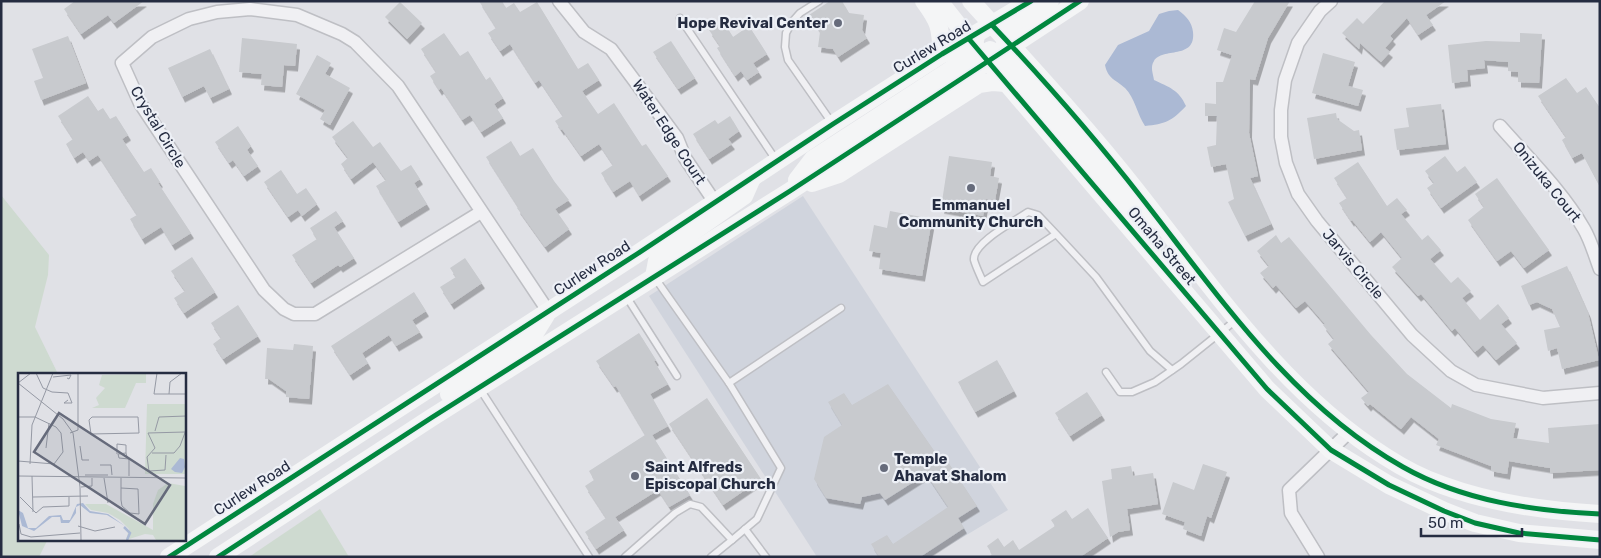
<svg xmlns="http://www.w3.org/2000/svg" width="1601" height="558" font-family="Rubik,sans-serif">
  <defs>
    <filter id="shadow"><feDropShadow dx="3" dy="5.5" stdDeviation="0" flood-color="#0004"/></filter>
  </defs>
  <rect width="100%" height="100%" fill="#e0e1e6"/>
  <polygon fill="#d0d4dd" points="803,196 1008,510 930,557 817,557 649,296"/>
  <g fill="#cedad0">
    <polygon points="1,195 49,255 48,275 35,327 58,374 19,374 19,539 48,539 39,557 1,557"/>
    <polygon points="320,509 349,557 249,557"/>
  </g>
  <path fill="#abb9d4" d="M1178,10C1186,16 1192,22 1193,32C1196,60 1162,47 1154,61C1150,67 1153,73 1154,80C1169,87 1179,90 1186,106C1172,121 1165,124 1145,126C1137,114 1135,98 1125,88C1115,79 1108,79 1105,65L1118,45L1149,31L1159,14L1169,11Z"/>
  <g fill="#c8cace" filter="url(#shadow)">
    <polygon points="75,1 144,1 114,23 108,15 81,34 64,9"/>
    <polygon points="479,1 502,1 506,8 514,3 520,12 537,2 578,69 588,63 599,80 582,91 598,114 614,103 642,146 646,144 668,176 639,196 630,181 613,192 601,173 613,165 599,144 581,156 562,129 561,130 555,121 563,116 539,80 535,83 510,44 500,51 488,33 496,28"/>
    <polygon points="830,1 842,1 849,13 864,15 862,30 867,38 838,57 833,49 818,47 820,32 809,15"/>
    <polygon points="1255,1 1290,1 1268,38 1255,80 1250,79 1249,133 1258,176 1250,178 1271,224 1245,236 1228,202 1234,199 1226,164 1211,167 1207,147 1216,145 1217,116 1205,116 1205,103 1216,104 1216,82 1223,82 1232,55 1217,50 1224,28 1236,32"/>
    <polygon points="1385,1 1446,1 1426,15 1433,25 1418,35 1407,18 1390,36 1393,39 1385,48 1390,52 1381,62 1360,43 1359,49 1342,33 1357,18 1363,24"/>
    <polygon points="400,2 422,23 407,39 385,17"/>
    <polygon points="723,21 733,37 749,26 767,54 753,63 759,72 747,80 741,71 735,76 717,48 720,46 709,30"/>
    <polygon points="444,33 460,56 468,51 486,80 490,77 503,98 494,104 503,118 481,132 470,115 462,120 441,88 439,90 430,76 436,72 421,49"/>
    <polygon points="1520,33 1542,34 1539,83 1518,82 1518,72 1508,71 1508,62 1484,60 1485,68 1467,70 1468,81 1452,83 1448,45 1486,41 1520,42"/>
    <polygon points="68,36 86,83 41,100 34,81 43,78 32,49"/>
    <polygon points="242,38 297,44 295,66 284,65 282,87 261,85 262,74 239,72"/>
    <polygon points="671,41 695,78 678,89 653,52"/>
    <polygon points="210,49 229,89 210,98 204,86 182,97 168,68"/>
    <polygon points="1323,53 1355,62 1348,86 1363,90 1358,106 1312,93"/>
    <polygon points="317,55 331,63 325,74 350,88 330,125 320,119 325,110 296,94"/>
    <polygon points="1566,78 1577,93 1586,87 1600,108 1600,187 1582,153 1572,158 1562,140 1566,137 1538,96"/>
    <polygon points="88,96 98,111 103,108 110,119 116,116 128,135 122,139 144,172 151,168 160,182 158,183 191,233 172,245 161,227 142,239 130,219 137,215 98,155 89,161 83,152 74,158 66,144 73,139 58,116"/>
    <polygon points="1441,104 1446,144 1397,150 1394,129 1409,127 1406,108"/>
    <polygon points="1336,113 1337,119 1354,131 1359,130 1362,150 1314,159 1307,118"/>
    <polygon points="730,116 739,131 728,139 732,144 709,159 693,134 715,120 718,124"/>
    <polygon points="353,121 373,147 380,142 401,171 411,165 420,179 414,183 427,204 398,222 376,186 386,180 373,162 351,179 341,164 348,158 332,137"/>
    <polygon points="238,126 251,146 247,150 258,166 244,176 233,160 229,163 215,142"/>
    <polygon points="511,141 520,156 533,148 554,181 569,200 555,209 569,229 545,247 517,208 518,207 486,157"/>
    <polygon points="949,156 992,162 990,176 999,178 995,200 986,199 983,216 941,208"/>
    <polygon points="1445,156 1457,172 1465,166 1477,182 1441,208 1427,188 1434,183 1425,171"/>
    <polygon points="1358,162 1387,206 1397,198 1407,210 1401,214 1422,240 1428,235 1441,250 1430,259 1451,283 1458,277 1471,291 1462,298 1480,320 1498,304 1509,318 1501,324 1517,343 1496,360 1483,345 1475,352 1455,328 1452,331 1421,294 1418,296 1392,267 1402,258 1381,232 1370,242 1352,220 1351,221 1339,203 1347,198 1334,178"/>
    <polygon points="281,170 297,194 306,188 317,204 302,216 298,210 288,217 264,182"/>
    <polygon points="1497,178 1549,250 1524,268 1511,251 1497,261 1468,220 1484,207 1475,194"/>
    <polygon points="336,211 343,221 334,227 354,258 340,267 338,265 311,283 292,255 317,239 310,228"/>
    <polygon points="890,211 932,219 922,276 879,269 881,253 869,251 874,225 887,228"/>
    <polygon points="1276,235 1281,243 1289,237 1371,335 1407,374 1451,408 1452,404 1491,419 1516,423 1513,438 1549,443 1548,428 1600,424 1600,470 1550,473 1550,468 1509,461 1507,474 1491,471 1491,466 1436,445 1439,439 1411,417 1401,429 1370,404 1368,406 1361,398 1369,392 1328,344 1334,339 1323,325 1325,324 1305,301 1296,308 1276,285 1273,288 1260,273 1269,266 1257,251"/>
    <polygon points="192,257 215,292 184,313 174,298 185,291 171,271"/>
    <polygon points="465,258 482,283 451,304 440,287 456,277 450,268"/>
    <polygon points="1567,266 1588,313 1599,360 1562,369 1557,348 1548,351 1544,330 1560,327 1552,309 1537,302 1529,305 1521,286"/>
    <polygon points="414,292 426,311 412,320 420,332 396,346 389,335 362,353 368,363 350,375 331,346"/>
    <polygon points="238,305 258,336 223,359 213,344 221,338 211,323"/>
    <polygon points="639,333 656,360 654,361 668,384 650,394 668,426 652,435 690,495 669,507 658,490 615,517 624,530 596,549 585,532 606,518 585,486 594,480 589,471 645,435 616,386 614,387 596,361"/>
    <polygon points="294,344 313,346 309,399 286,397 286,391 269,379 265,379 267,348 293,350"/>
    <polygon points="997,360 1014,391 975,412 958,382"/>
    <polygon points="888,384 942,462 946,459 977,506 958,518 964,528 920,557 879,557 871,544 887,535 893,544 948,507 926,474 885,500 880,493 862,497 860,504 826,498 814,479 824,437 842,425 828,402 844,393 852,405"/>
    <polygon points="1087,392 1102,415 1070,436 1055,413"/>
    <polygon points="707,398 761,479 723,505 669,424"/>
    <polygon points="1203,464 1227,472 1211,518 1207,516 1201,536 1183,529 1185,522 1162,514 1173,482 1194,490"/>
    <polygon points="1131,466 1133,476 1153,473 1158,504 1127,509 1130,530 1118,532 1110,537 1102,481 1112,479 1111,469"/>
    <polygon points="1088,508 1108,538 1080,557 989,557 992,554 987,546 998,538 1004,547 1013,540 1019,550 1055,526 1051,520 1066,510 1072,519"/>
  </g>
  <g fill="none" stroke-linecap="round" stroke-linejoin="round">
    <g stroke="#bebfc4" stroke-width="9">
      <g id="lane">
        <polyline points="819,1 800,13 792,22 786,33 785,47 788,60 832,123"/>
        <polyline points="680,18 776,160"/>
        <path d="M1056,234L1038,215L1028,212C1015,221 972,243 974,260C976,267 980,275 983,282L1056,234L1096,277L1150,351L1172,370"/>
        <polyline points="655,278 729,383 841,308"/>
        <polyline points="626,296 677,376"/>
        <polyline points="1106,372 1120,392 1132,392 1155,382 1181,364 1236,320"/>
        <polyline points="729,383 781,468 757,519 732,540"/>
        <polyline points="480,389 589,557"/>
        <polyline points="745,529 766,557"/>
        <polyline points="625,557 675,513 690,504 701,507 732,540 711,557"/>
      </g>
    </g>
    <g stroke="#bebfc4" stroke-width="15">
      <g id="street">
        <polyline points="559,1 584,32 611,49 677,138 685,158 714,201"/>
        <polyline points="1331,1 1320,11 1298,43 1285,80 1281,110 1281,137 1286,163 1298,194 1317,221 1412,335 1451,371 1476,385 1543,398 1600,393"/>
        <path d="M1500,126C1529,159 1562,191 1584,229C1591,241 1595,256 1600,269"/>
        <polyline points="481,212 315,314 294,314 284,309 264,290 140,103 122,63 152,37 189,19 217,12 250,9 297,15 342,34 355,42 398,86 548,311"/>
        <polyline points="1318,557 1291,513 1289,490 1349,432"/>
      </g>
    </g>
    <use href="#lane" stroke="#f0f0f3" stroke-width="6"/>
    <use href="#street" stroke="#f0f0f3" stroke-width="12"/>
    <g stroke="#f4f5f6" stroke-width="18">
      <path d="M924,1C940,23 940,26 942,54L953,50"/>
      <polyline points="939,1 969,39 1267,389 1331,450 1389,485 1444,511 1475,523 1519,533 1600,540"/>
      <path d="M971,1C1027,63 1084,124 1135,189C1211,285 1281,391 1386,457C1403,468 1422,478 1442,485C1493,504 1546,511 1600,514"/>
      <polyline points="990,50 1013,66 1126,198 1148,221"/>
      <path d="M1003,50C1011,25 1029,15 1050,1"/>
      <path d="M797,180L813,159L952,69C963,59 973,52 976,36"/>
      <polyline points="812,183 839,174 979,84 992,82 1006,83 1005,76"/>
      <polyline points="654,277 657,261 664,252 744,196 752,178"/>
      <polyline points="449,394 533,336 546,315"/>
      <polyline points="169,557 637,254 833,124 942,54 1031,1"/>
      <polyline points="218,557 431,418 790,191 1080,1"/>
    </g>
    <g stroke="#edf0f6" stroke-width="8">
      <g id="cycleway">
        <path d="M992,25C1044,80 1095,138 1141,197C1219,296 1292,405 1403,467C1463,501 1533,511 1600,514"/>
        <polyline points="969,39 1267,389 1331,450 1389,485 1444,511 1475,523 1519,533 1600,540"/>
        <polyline points="169,557 637,254 833,124 942,54 1031,1"/>
        <polyline points="218,557 431,418 790,191 1080,1"/>
      </g>
    </g>
    <use href="#cycleway" stroke="#00873e" stroke-width="5"/>
  </g>
  <g fill="#666b7b" stroke="#edf0f6" stroke-width="2">
    <circle cx="838" cy="23" r="5"/>
    <circle cx="971" cy="188" r="5"/>
    <circle cx="884" cy="468" r="5"/>
    <circle cx="635" cy="476" r="5"/>
  </g>
  <g text-anchor="middle" dominant-baseline="central" stroke-width="4.5" stroke-linejoin="round" paint-order="stroke">
    <g font-size="15" font-weight="bold" fill="#252c41" stroke="#edf0f6" text-anchor="start">
      <text x="828" y="23" text-anchor="end">Hope Revival Center</text>
      <text x="971" y="205" text-anchor="middle">Emmanuel<tspan x="971" dy="17">Community Church</tspan></text>
      <text x="894" y="459">Temple<tspan x="894" dy="17">Ahavat Shalom</tspan></text>
      <text x="645" y="467">Saint Alfreds<tspan x="645" dy="17">Episcopal Church</tspan></text>
    </g>
    <g font-size="15" fill="#252c41" stroke="#edf0f6">
      <text transform="translate(932 47) rotate(-31)">Curlew Road</text>
      <text transform="translate(158 127) rotate(59)">Crystal Circle</text>
      <text transform="translate(669 132) rotate(57)">Water Edge Court</text>
      <text transform="translate(1547 182) rotate(51)">Onizuka Court</text>
      <text transform="translate(1162 246) rotate(50)">Omaha Street</text>
      <text transform="translate(1353 264) rotate(50)">Jarvis Circle</text>
      <text transform="translate(592 268) rotate(-33)">Curlew Road</text>
      <text transform="translate(252 488) rotate(-33)">Curlew Road</text>
    </g>
  </g>
  <g transform="translate(18 373)">
    <rect width="168" height="168" fill="#e0e1e6"/>
    <path d="M128,1V10H118L107,35H74L81,32L78,25L87,15L81,12L84,2ZM129,31H167V101H127ZM150,110L167,113V167H138L135,162L127,161L108,167L111,156L102,147L90,140L73,137L67,131H88L135,157V131L140,117Z" fill="#cedad0"/>
    <path d="M162,85L166,86L167,94L164,100L157,99L153,96ZM65,130L72,138L90,141L107,153L89,142L72,140L62,132L58,134V140L51,150H43L42,144H34L16,158L4,153L0,137L5,140L10,155H18L31,143L43,142L45,147H52L59,131Z" fill="#abb9d4"/>
    <path fill="none" stroke="#abb9d4" stroke-width="2.5" d="M106,154L112,160L109,167"/>
    <path fill="none" stroke="#9599a4" stroke-width="1" d="M18,0L25,15L34,19L50,20L54,30H46L50,27M139,0L136,21H168M35,4L53,2L51,6L49,5M0,10L13,0M0,10L45,46L55,60L62,114L63,167M151,21L152,9L164,0M0,44H17L38,54L43,60L45,79L36,91L0,88M74,44H120L121,60L73,61L71,47ZM137,58L141,44L168,43M52,60L60,57V0M62,73L64,87H71M28,75L31,50M134,80H156L162,73L168,57M99,81V71L108,72V80M148,82L147,97L131,98L129,84L137,75L130,60L167,59M109,84L108,80L100,81L101,85L111,86V103M12,91L14,52L35,0M82,92H93L94,102M67,102H90M0,103L168,105M14,103L15,139M86,105L90,130M103,105V127L104,133L112,140L121,141L120,116L103,115M63,114L74,113V105M2,124L18,140L25,134L51,133V124M15,124L70,123M1,151L3,161L13,164L62,160M60,153L77,158L97,154"/>
    <path fill="#666b7b" fill-opacity="0.15" stroke="#666b7b" stroke-width="2.5" d="M41,40L152,112L127,151L16,79Z"/>
    <rect width="168" height="168" fill="none" stroke="#252c41" stroke-width="2.5"/>
  </g>
  <rect width="1601" height="558" fill="none" stroke="#252c41" stroke-width="5"/>
  <path d="M1421 528v8h101v-8" fill="none" stroke="#252c41" stroke-width="2.5"/>
  <text x="1428" y="528" font-size="15" fill="#252c41" stroke="#edf0f6" stroke-width="4" paint-order="stroke">50 m</text>
</svg>
